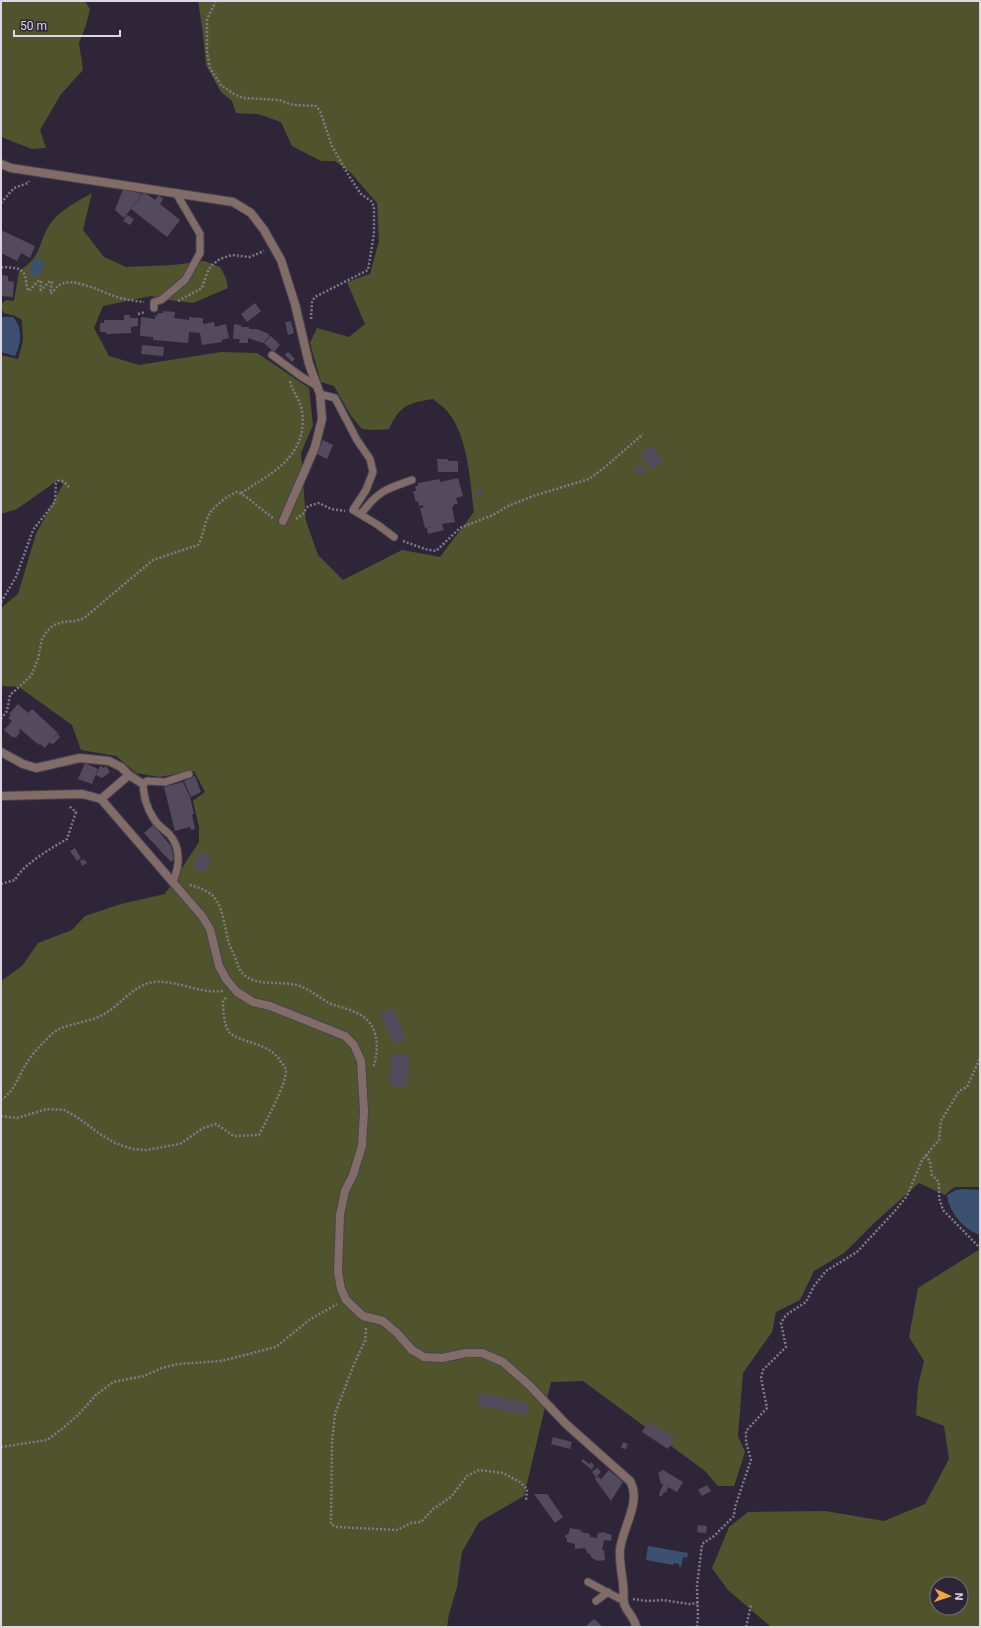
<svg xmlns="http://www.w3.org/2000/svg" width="981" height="1628" font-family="Roboto,sans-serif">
  <rect width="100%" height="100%" fill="#2e2638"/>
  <g fill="#4f542c" fill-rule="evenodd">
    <polygon points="1,1 85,1 90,9 86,25 79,43 83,70 61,94 40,130 46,148 32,149 1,137"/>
    <path d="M198,1H980V1187H954L945,1195L919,1183L873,1224L844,1253L814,1271L800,1300L776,1312L772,1332L743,1373L738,1436L745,1452L734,1486H718L705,1471L583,1381L551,1382L524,1496L479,1522L462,1552L457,1587L449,1614L447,1627H1V981L22,966L38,943L72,930L85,916L121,904L165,894L199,842V827L193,801L205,792L194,771L159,777L136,773L116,756L81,750L72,725L19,687L1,686V608L18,594L36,534L63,484L58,480L17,509L1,514V355L18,359L23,341L22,320L15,316L4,313L1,308V304L6,300L14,301L19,271C44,255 37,243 50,224C61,209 77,202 92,193L83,230L104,257L126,267L173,265L204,261L220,267L226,278L228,288L193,303L169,300L151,296L103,306L94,328L109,356L139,365L221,352L257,353L309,388L313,425L301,453L306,521L318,555L343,580L402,550L440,557L474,512C470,481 468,435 447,411C443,406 437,403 433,399C408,403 400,405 389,429L375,430L362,429L351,416L334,386L321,382L310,343L317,328L349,337L365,324L347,282L370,274L379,241L377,203L351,173L335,161H321L292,146L281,122L258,114L236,113L232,101L221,92L206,65L203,34Z"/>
    <path d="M980,1249V1627H771L728,1590L712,1568L729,1527L748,1512L825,1511L884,1521L925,1504L949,1459L944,1426L916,1415L918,1386L924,1361L909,1337L918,1288ZM937,1584H961V1608H937Z"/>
  </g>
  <g fill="#3c5171">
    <path d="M37,257L43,262C43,271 41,277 31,276C29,268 31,262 37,257Z"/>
    <path d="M1,317H13C23,328 21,344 15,356L1,352Z"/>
    <path d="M964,1189L980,1190V1235C964,1230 949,1212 947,1195L956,1190Z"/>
    <polygon points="648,1546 688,1553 687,1558 683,1557 681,1567 679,1567 679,1564 674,1563 673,1565 646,1560"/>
  </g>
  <g fill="#534a5e">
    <polygon points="123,189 142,194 124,218 115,210"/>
    <polygon points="144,192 155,200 159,195 163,199 160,204 180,220 167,237 131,209"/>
    <polygon points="127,215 134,219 130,225 123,221"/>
    <polygon points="1,230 35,246 30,258 21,253 17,261 1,253"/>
    <polygon points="1,275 8,276 8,281 14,282 13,297 1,296"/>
    <polygon points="255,303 261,311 247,322 241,314"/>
    <polygon points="163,311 175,312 174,318 189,320 189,317 203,318 203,324 214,322 215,327 226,324 229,338 222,340 222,342 202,345 200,333 189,332 188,343 153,340 153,337 140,336 141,317 155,319 155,315 157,316 158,313 163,313"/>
    <polygon points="124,315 130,315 130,318 138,318 138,326 131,327 131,333 106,334 106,332 100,332 100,323 104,323 104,320 124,320"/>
    <polygon points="291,321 294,333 288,335 285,322"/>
    <polygon points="234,324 241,325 241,327 249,327 249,329 257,329 269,334 269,337 263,343 248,338 248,343 239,343 240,339 233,339"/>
    <polygon points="271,336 280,345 274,352 264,343"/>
    <polygon points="142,345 164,347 163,356 141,354"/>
    <polygon points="288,352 295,359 292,362 285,355"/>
    <polygon points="323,440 333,445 327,459 317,454"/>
    <polygon points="653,446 663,462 651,469 641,453"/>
    <polygon points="437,459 448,459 448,461 458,461 458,472 438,472"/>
    <polygon points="641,464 645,472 638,476 634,468"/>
    <polygon points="458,478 463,496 456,498 458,504 454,504 454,506 452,507 455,522 442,524 444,530 428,534 427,528 433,527 425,528 420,508 423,508 423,505 419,506 418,501 416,502 413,491 416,491 415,486 418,486 418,483 440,479 440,482"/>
    <polygon points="481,490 483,495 477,497 475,492"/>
    <polygon points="18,704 28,713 32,709 58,733 51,740 58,734 60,737 52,745 50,742 45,748 40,744 39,745 20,729 19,731 20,732 16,738 14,736 13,738 4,730 12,721 8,718 11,715 9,714"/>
    <polygon points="85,763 98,769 92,784 78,779"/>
    <polygon points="100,766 104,768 106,766 110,772 102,778 96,775"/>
    <polygon points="195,776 201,792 191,797 184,781"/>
    <polygon points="183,782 190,797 194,814 192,815 195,829 191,830 190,827 175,831 164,787"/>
    <polygon points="153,825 171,846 174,859 171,862 144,833"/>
    <polygon points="75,848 81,858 77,861 70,851"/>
    <polygon points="199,852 211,856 205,872 193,869"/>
    <polygon points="84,859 87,863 82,866 80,861"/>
    <polygon points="393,1008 406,1039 394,1045 384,1023 389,1021 384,1023 380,1014"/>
    <polygon points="392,1054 409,1056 407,1087 390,1086"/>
    <polygon points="480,1393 529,1404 527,1415 477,1405"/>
    <polygon points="649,1421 675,1438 668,1449 642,1432"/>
    <polygon points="553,1437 572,1442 570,1449 551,1444"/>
    <polygon points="623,1442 628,1444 626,1449 621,1448"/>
    <polygon points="583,1459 589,1464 591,1462 594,1465 592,1470 581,1461"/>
    <polygon points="597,1468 601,1472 596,1477 592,1472"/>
    <polygon points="609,1470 623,1482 611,1501 595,1479 597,1476 601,1479"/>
    <polygon points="663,1470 683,1482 677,1492 668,1487 666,1493 664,1492 661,1497 659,1495 663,1484 661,1484 658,1473"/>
    <polygon points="707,1485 711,1491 702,1496 698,1490"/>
    <polygon points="534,1494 547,1494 563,1517 555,1523"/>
    <polygon points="698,1525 707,1526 706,1533 697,1532"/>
    <polygon points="570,1528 581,1530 581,1532 590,1534 590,1537 597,1538 598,1533 605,1532 605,1533 612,1535 611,1541 604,1540 602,1550 604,1550 605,1560 598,1561 592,1558 589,1553 588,1554 585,1548 575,1549 575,1544 567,1542 567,1538 565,1538 566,1534 568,1535"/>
    <polygon points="594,1619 601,1625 598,1627 585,1627"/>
  </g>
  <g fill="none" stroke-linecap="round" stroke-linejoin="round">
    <g stroke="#4a4253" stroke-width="9">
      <g id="lane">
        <polyline points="154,308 154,302 161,300 185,280 200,253 200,234 176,193"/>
        <polyline points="272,355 302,377 317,386"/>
        <polyline points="320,394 335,398 357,440 370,459 373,472 366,490 353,510 378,525 394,537"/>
        <path d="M361,514C378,491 386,489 412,480"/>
        <path d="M173,881C180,866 181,847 169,834C164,829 158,826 154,819C146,807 144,797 143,784L147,781L165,782L189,774"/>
        <polyline points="588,1582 624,1601"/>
        <polyline points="596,1601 608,1592"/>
      </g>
    </g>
    <g stroke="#4a4253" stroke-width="10">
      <g id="street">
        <polyline points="1,164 11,168 233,202 251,213 264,230 281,260 295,304 309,364 320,394 322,419 315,447 283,521"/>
        <polyline points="1,752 23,764 36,768 80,758 109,761 121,767 129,775 143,784"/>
        <path d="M1,796L82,794L101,799L202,916L210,929L219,966L226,979L237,992L253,1002L270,1006L345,1036L354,1045L361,1061L364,1111L362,1146L353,1175L345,1191L340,1215L338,1272L341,1289L346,1300L363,1316L383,1321L397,1333L412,1350L424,1357L442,1358L466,1353H482L503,1362L529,1385L566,1424L630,1481C642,1502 622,1528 620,1550C619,1561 622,1573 623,1584C624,1590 623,1597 624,1603C626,1612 635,1617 636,1627"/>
        <polyline points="101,799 129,775"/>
      </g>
    </g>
    <g stroke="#817a89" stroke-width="2.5" stroke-dasharray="2 2" stroke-linecap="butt">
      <polyline points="216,1 207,19 207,52 210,68 221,85 234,94 243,98 279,100 293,105 316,106 320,111 332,146 349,176 361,194 371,201 374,206 374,234 368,270 315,297 312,301 311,319"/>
      <polyline points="1,203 14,188 28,183 29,181"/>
      <path d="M1,267C14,268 25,266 26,281C27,285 26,287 29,291L39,280L41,282L40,289L41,290L50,281L52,282L50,293H52C56,288 58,285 64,283C80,279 105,294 120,298C128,300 136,301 144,302"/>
      <polyline points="178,301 202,288 207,273 211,266 220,259 232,255 250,257 264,251"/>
      <polyline points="138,314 145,312"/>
      <path d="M241,493C272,473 308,456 302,412C301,401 293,393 290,381"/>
      <polyline points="296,519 303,514 308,506 319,503 331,509 345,511"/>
      <polyline points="403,541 425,549 436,551 460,528 493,515 508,506 533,496 589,479 604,468 643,434"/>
      <path d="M1,602L16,577L33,530L55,502L56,483L58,481C63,480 65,483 69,487"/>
      <path d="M1,719L7,711L10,695L31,676L38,659L42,639L47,631L54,625L63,622L76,621L84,618L153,560L198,545C204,535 204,522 210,513C214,506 230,494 237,492L245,496L273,518"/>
      <path d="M1,884L15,880C23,864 52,848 67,839L76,812L69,806"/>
      <path d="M190,885C197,887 206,890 212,895C224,907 224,927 229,943C231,949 234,954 236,960C239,967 239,972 247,977C261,986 281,981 297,985C310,989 319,998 331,1004C340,1007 349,1009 357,1013C379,1023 380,1048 373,1068"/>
      <path d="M1,1100C15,1091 19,1074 28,1061C32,1055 37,1049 42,1044C46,1040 52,1033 57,1030C74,1022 94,1022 109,1011C122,1002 136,984 154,982C178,980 199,994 223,991"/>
      <path d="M1,1116L17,1118L47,1109L64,1110L77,1117L100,1134L115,1143L132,1149L146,1150L180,1144L203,1128L216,1124L234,1136L259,1135C265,1122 287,1084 286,1070C285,1067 283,1064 281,1062C269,1041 238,1043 229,1032C224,1025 223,1009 223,1002L227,996"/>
      <polyline points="926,1155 930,1162 932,1175 939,1182 939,1198 943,1210 980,1248"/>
      <polyline points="366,1328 365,1341 354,1364 335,1414 332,1441 331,1524 336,1527 397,1530 411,1523 421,1522 433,1509 451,1497 467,1476 479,1470 503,1473 520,1482 527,1489 526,1501"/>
      <polyline points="1,1447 47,1440 62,1429 79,1414 96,1395 113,1382 144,1376 162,1368 178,1364 221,1361 276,1347 309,1320 337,1304"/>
      <polyline points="633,1599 647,1601 663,1600 689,1604 698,1603"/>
      <polyline points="697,1627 698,1617 697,1586 702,1544 714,1536 734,1516 735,1507 751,1460 746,1442 746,1431 767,1408 761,1378 763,1370 786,1347 781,1323 786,1315 806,1302 814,1286 826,1271 857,1252 894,1212 907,1196 922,1160 939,1140 941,1121 959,1091 967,1087 980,1058"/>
      <polyline points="746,1627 751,1605"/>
    </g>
    <use href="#lane" stroke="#816c67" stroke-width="7"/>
    <use href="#street" stroke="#816c67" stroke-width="8"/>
  </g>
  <rect width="981" height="1628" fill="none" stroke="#ddd7e3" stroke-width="4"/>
  <g transform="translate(949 1596) rotate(93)"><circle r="19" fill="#2e2638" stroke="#746d7c"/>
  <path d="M0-3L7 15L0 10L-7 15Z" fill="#f3a443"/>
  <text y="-6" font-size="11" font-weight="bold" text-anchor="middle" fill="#ddd7e3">N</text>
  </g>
  <path d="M14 30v6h106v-6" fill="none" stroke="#ddd7e3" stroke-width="2"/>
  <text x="20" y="30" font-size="12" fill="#ddd7e3" stroke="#2e2638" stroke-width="3" paint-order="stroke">50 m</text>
</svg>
